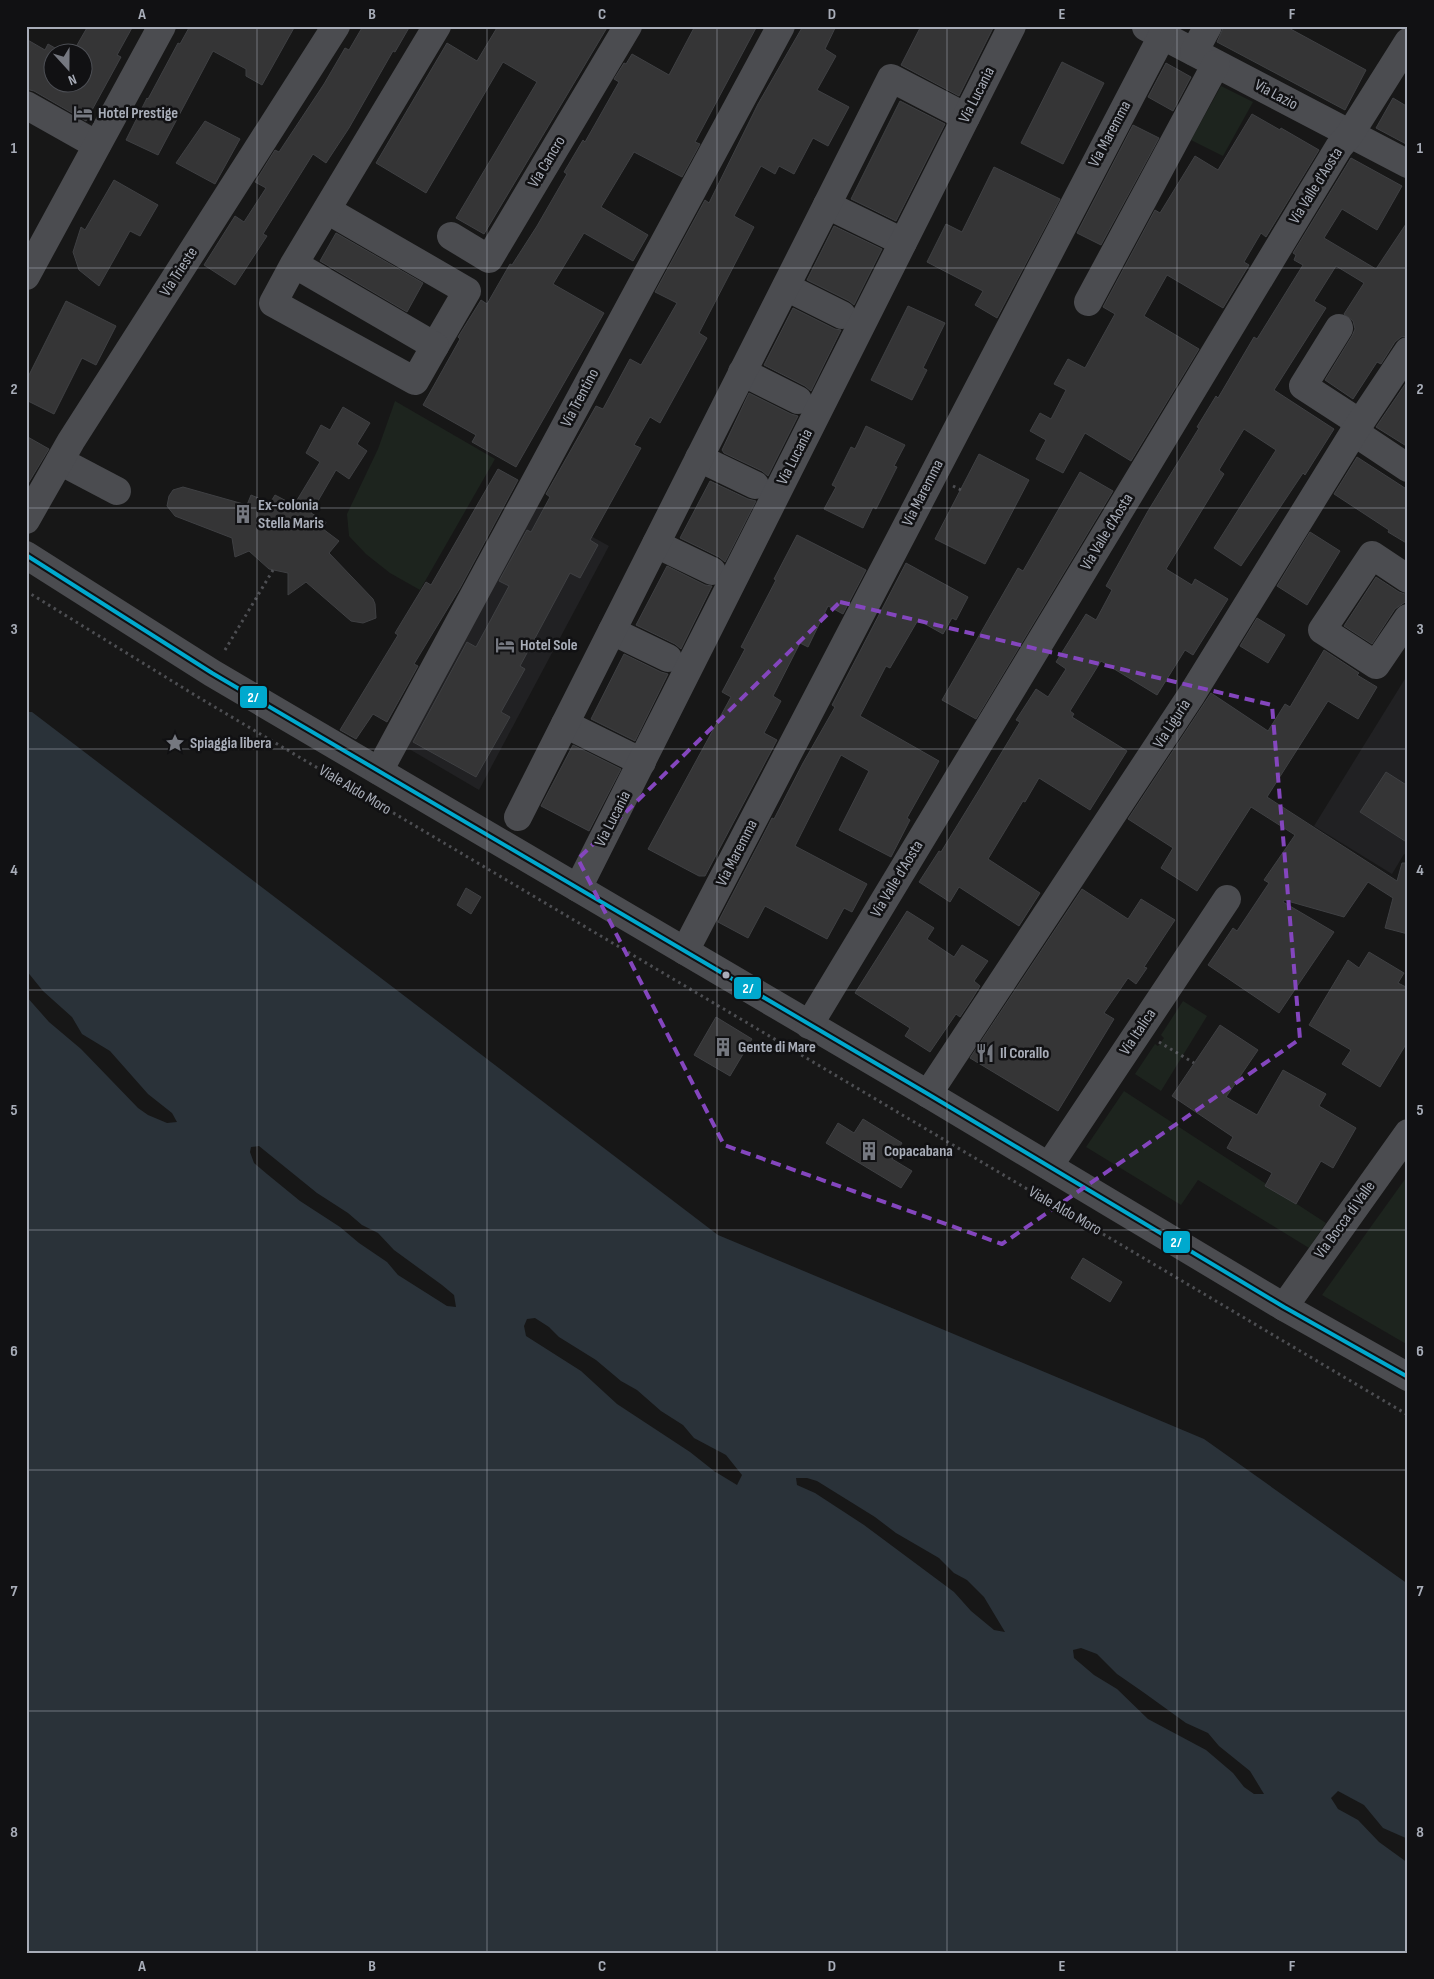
<svg xmlns="http://www.w3.org/2000/svg" width="1434" height="1979" font-family="'Sofia Sans Condensed',sans-serif">
  <rect width="100%" height="100%" fill="#171717"/>
  <g fill="#212123">
    <polygon points="533,504 609,546 479,790 399,743"/>
    <polygon points="1408,674 1408,856 1404,854 1392,874 1314,826"/>
  </g>
  <g fill="#1d241e">
    <polygon points="1221,86 1253,102 1223,156 1191,140"/>
    <polygon points="395,401 495,459 420,590 390,573 366,554 349,536 347,514 378,449"/>
    <polygon points="1183,1001 1207,1016 1161,1091 1135,1074 1155,1044 1158,1046 1164,1038 1161,1035"/>
    <polygon points="1124,1091 1326,1223 1309,1248 1198,1180 1181,1205 1086,1147"/>
    <polygon points="1408,1175 1408,1345 1322,1295"/>
  </g>
  <polygon fill="#2a3239" points="26,712 32,712 718,1235 1204,1439 1408,1584 1408,1953 26,1953"/>
  <g fill="#171717">
    <polygon points="26,970 43,991 72,1017 82,1034 110,1051 148,1094 172,1113 177,1122 167,1123 148,1115 138,1108 81,1049 49,1022 26,996"/>
    <polygon points="259,1146 317,1193 348,1213 362,1225 378,1233 394,1250 442,1285 454,1295 456,1307 447,1306 398,1275 387,1262 359,1243 340,1227 300,1201 267,1174 254,1163 250,1152 251,1147"/>
    <polygon points="535,1318 549,1327 559,1337 596,1360 621,1381 637,1390 661,1411 683,1425 694,1438 726,1455 742,1475 737,1485 714,1471 690,1452 617,1404 581,1371 526,1336 524,1326 527,1319"/>
    <polygon points="796,1478 807,1478 817,1481 875,1517 896,1533 939,1558 954,1573 967,1580 984,1597 1005,1632 994,1630 971,1611 954,1592 864,1525 815,1493 797,1485"/>
    <polygon points="1081,1648 1097,1654 1117,1674 1143,1692 1186,1723 1208,1733 1219,1746 1250,1771 1264,1794 1254,1794 1244,1787 1233,1773 1206,1750 1148,1719 1117,1689 1094,1675 1074,1658 1073,1650"/>
    <polygon points="1338,1791 1364,1805 1383,1828 1408,1839 1408,1863 1379,1842 1358,1820 1338,1809 1331,1798"/>
  </g>
  <g fill="#353536" stroke="#3f4043">
    <polygon points="88,26 133,26 117,55 121,57 86,121 34,91 26,89 26,39 45,50 48,44 62,52 52,52 52,82 82,82 82,52 73,52"/>
    <polygon points="190,26 295,26 262,85 246,76 246,69 213,51 158,155 126,140 147,98 148,99 178,43 180,44"/>
    <polygon points="363,26 410,26 395,52 393,51 349,128 326,163 313,154 263,234 267,236 235,285 204,265 235,216 244,222 266,188 255,182 275,150 279,152 324,84 345,48 349,50"/>
    <polygon points="498,26 608,26 484,234 456,218 537,82 503,62 426,193 376,163 447,43 477,61"/>
    <polygon points="695,26 757,26 695,142 700,144 682,177 634,152 601,207 648,235 633,261 584,233 553,284 604,313 516,467 472,442 476,435 423,405 460,339 458,337 481,300 487,304 510,264 512,265 537,226 567,174 564,172 583,140 585,142 619,82 614,79 624,63 626,64 632,54 669,75"/>
    <polygon points="803,26 836,26 825,49 836,56 817,90 849,107 828,146 813,138 794,174 779,166 775,174 761,166 734,216 754,227 699,333 707,338 660,423 650,417 634,445 641,448 590,540 598,545 580,578 570,573 520,666 525,669 501,712 510,717 476,777 413,742 467,642 476,647 509,586 499,581 527,530 531,532 550,497 546,494 596,406 603,409 630,359 641,365 677,303 655,292 705,200 709,203 758,104"/>
    <polygon points="921,26 994,26 959,96 901,65"/>
    <polygon points="1224,26 1285,26 1366,70 1345,110 1217,42"/>
    <polygon points="1062,62 1104,83 1063,164 1021,143"/>
    <polygon points="1166,63 1191,77 1173,111 1148,97"/>
    <polygon points="1393,98 1408,107 1408,145 1376,128"/>
    <polygon points="900,101 945,124 896,221 851,199"/>
    <polygon points="1252,114 1280,130 1281,128 1319,150 1266,237 1261,233 1244,262 1249,265 1223,308 1167,275 1144,316 1199,349 1131,461 1085,433 1063,473 1036,459 1046,440 1030,431 1040,413 1051,419 1066,390 1054,384 1068,359 1085,368 1115,314 1103,307 1155,210 1160,213 1195,156 1218,170"/>
    <polygon points="205,121 240,139 215,184 176,163"/>
    <polygon points="1133,125 1159,138 1101,245 1077,233"/>
    <polygon points="1351,158 1402,186 1377,230 1342,209 1324,238 1376,269 1408,221 1408,336 1401,337 1395,342 1381,364 1377,362 1353,399 1325,380 1352,336 1355,329 1353,321 1344,314 1364,283 1336,266 1314,301 1326,308 1274,390 1334,429 1305,475 1303,473 1241,566 1214,548 1276,450 1244,429 1219,470 1224,474 1166,569 1192,585 1195,579 1228,599 1193,655 1185,650 1157,695 1101,661 1070,711 1074,714 1072,717 1127,751 1090,810 1039,778 1025,802 1023,801 988,859 1040,893 1019,926 959,887 950,902 919,882 939,851 941,852 979,790 1020,722 1016,720 1036,689 1048,697 1066,669 1056,662 1086,614 1096,620 1112,590 1106,586 1148,511 1199,428 1197,427 1216,396 1218,398 1254,337 1257,339 1303,265 1294,260 1296,255 1293,253"/>
    <polygon points="994,167 1060,199 997,318 975,305 983,291 927,262 946,224 962,232"/>
    <polygon points="114,180 158,205 140,236 130,231 99,286 79,270 73,252 81,227 85,230"/>
    <polygon points="834,226 882,249 854,305 849,301 807,280"/>
    <polygon points="336,233 423,283 407,312 320,261"/>
    <polygon points="66,301 116,326 96,365 82,358 54,414 26,400 26,381"/>
    <polygon points="908,306 945,323 923,368 927,370 912,400 871,380"/>
    <polygon points="793,308 835,329 841,330 811,391 805,386 764,365"/>
    <polygon points="1408,380 1408,447 1376,427"/>
    <polygon points="749,393 791,414 798,416 768,476 762,471 724,453 722,450"/>
    <polygon points="343,407 370,423 357,444 367,451 349,479 336,470 311,513 326,522 323,529 339,541 329,553 373,599 375,604 376,618 363,623 351,621 306,582 288,595 288,573 269,569 249,551 235,557 232,538 175,516 167,506 169,496 173,490 183,487 247,505 251,495 270,503 275,495 294,505 320,462 306,453 321,425 330,430"/>
    <polygon points="866,426 905,445 894,466 897,467 876,509 873,507 863,528 824,509 836,487 832,485 851,447 855,449"/>
    <polygon points="26,436 49,449 26,487"/>
    <polygon points="979,454 1029,480 985,564 935,539"/>
    <polygon points="1357,457 1408,490 1408,544 1388,532 1389,530 1334,494"/>
    <polygon points="498,469 518,480 460,588 414,664 418,666 387,722 373,714 356,739 340,730 398,635 395,633 426,582 431,585"/>
    <polygon points="1080,472 1113,491 976,719 942,700 1018,568 1023,571"/>
    <polygon points="710,481 748,499 756,501 725,562 719,557 680,538"/>
    <polygon points="1310,532 1340,551 1307,605 1277,586"/>
    <polygon points="797,535 866,570 843,614 828,606 808,647 800,643 773,696 781,701 764,733 777,740 705,876 699,876 648,849 731,697 722,692 745,649 741,647 776,580 774,579"/>
    <polygon points="906,563 968,597 956,620 952,618 943,634 918,620 890,668 886,666 860,716 939,761 907,818 910,820 891,857 839,830 869,771 841,755 795,846 867,884 852,912 844,908 827,939 765,906 748,938 718,922 768,826 772,818 774,819 803,763 835,707 832,705"/>
    <polygon points="667,566 705,585 712,586 681,649 675,644 636,625"/>
    <polygon points="1376,577 1399,592 1408,595 1408,600 1395,609 1372,644 1344,626"/>
    <polygon points="1257,618 1285,635 1268,663 1240,646"/>
    <polygon points="1324,650 1359,673 1357,675 1377,687 1358,719 1328,701 1267,797 1397,881 1402,863 1408,863 1408,934 1385,928 1393,898 1368,882 1344,917 1284,900 1283,902 1334,932 1279,1013 1208,965 1233,928 1237,931 1269,883 1264,880 1295,835 1251,807 1197,891 1161,868 1173,848 1128,819 1211,693 1268,731 1285,704 1290,707"/>
    <polygon points="624,654 661,672 668,674 635,741 591,719"/>
    <polygon points="573,745 621,769 589,831 541,806"/>
    <polygon points="1386,772 1408,786 1408,843 1360,812"/>
    <polygon points="466,888 481,897 471,914 457,905"/>
    <polygon points="1082,889 1128,919 1141,899 1175,920 1144,967 1147,968 1136,984 1128,978 1104,1013 1114,1019 1058,1111 970,1058"/>
    <polygon points="907,911 934,928 927,939 954,957 962,945 988,961 974,981 980,986 972,999 960,1017 956,1014 930,1052 905,1036 910,1028 855,993"/>
    <polygon points="1369,952 1404,973 1398,983 1408,988 1408,1041 1380,1087 1342,1064 1351,1050 1309,1025 1348,960 1359,968"/>
    <polygon points="716,1017 752,1039 730,1076 694,1055"/>
    <polygon points="1220,1025 1258,1050 1226,1097 1257,1115 1283,1070 1326,1094 1319,1106 1356,1128 1333,1168 1321,1161 1296,1204 1265,1186 1272,1173 1227,1148 1233,1137 1172,1096"/>
    <polygon points="863,1119 902,1143 892,1159 912,1171 901,1188 826,1143 838,1123 854,1133"/>
    <polygon points="1083,1258 1122,1282 1110,1302 1071,1278"/>
  </g>
  <g fill="none" stroke-linecap="round" stroke-linejoin="round">
    <g stroke="#4d4e52" stroke-width="3" stroke-dasharray="2.5 4" stroke-linecap="butt">
      <polyline points="953,486 961,490"/>
      <polyline points="26,591 198,697 1408,1415"/>
      <polyline points="225,650 273,570"/>
      <polyline points="1159,1042 1194,1063"/>
    </g>
    <g stroke="#4b4c50" stroke-width="28">
      <polyline points="1146,27 1408,164"/>
      <polyline points="1194,52 1208,26"/>
      <polyline points="26,105 97,145"/>
      <polyline points="827,205 903,242"/>
      <polyline points="327,210 467,291 435,346"/>
      <polyline points="451,236 489,259 628,26"/>
      <polyline points="294,264 435,346 415,381 273,303 294,264 437,26"/>
      <polyline points="26,276 162,26"/>
      <polyline points="786,287 842,315"/>
      <polyline points="1088,302 1216,64"/>
      <polyline points="1339,328 1303,386 1360,423"/>
      <polyline points="742,372 798,400"/>
      <polyline points="1354,432 1408,468"/>
      <polyline points="699,458 755,485"/>
      <polyline points="60,461 117,491"/>
      <polyline points="26,520 71,441 336,26"/>
      <polyline points="656,544 712,571"/>
      <polyline points="26,555 212,673 928,1094 1284,1307 1408,1377"/>
      <polyline points="1408,579 1372,555 1322,630 1376,665 1408,618"/>
      <polyline points="612,631 668,658"/>
      <polyline points="565,724 642,762"/>
      <polyline points="379,771 781,26"/>
      <polyline points="518,817 891,78 966,117"/>
      <polyline points="578,888 1012,26"/>
      <polyline points="685,951 1162,36"/>
      <polyline points="809,1025 1339,147 1350,134 1408,42"/>
      <polyline points="928,1094 1192,694 1354,432 1408,351"/>
      <polyline points="1049,1166 1227,899"/>
      <polyline points="1284,1307 1408,1133"/>
    </g>
    <g stroke="#111113" stroke-width="8">
      <polyline id="bus-1" points="26,555 212,673 928,1094 1284,1307 1408,1377"/>
    </g>
    <use href="#bus-1" stroke="#00a9ce" stroke-width="4"/>
  </g>
  <path fill="none" stroke="#8446be" stroke-width="4" stroke-dasharray="10 6" stroke-linejoin="round" d="M840,602L1272,705L1300,1039L1002,1244L724,1145L578,859Z"/>
  <path fill="none" stroke="#a8adb8" stroke-width="1" stroke-opacity="0.55" d="M257,26V1953M487,26V1953M717,26V1953M947,26V1953M1177,26V1953M26,268H1408M26,508H1408M26,749H1408M26,990H1408M26,1230H1408M26,1470H1408M26,1711H1408"/>
  <defs>
    <g id="hotel-bare" transform="scale(1.5)"><path d="M-6-4.5h1.5V1H6V5H4.5V3h-9V5H-6ZM-4 0a1.8 1.8 0 1 1 3.6 0ZM.5 0V-2.5h3Q6-2.5 6 0Z" fill="#757880" stroke="#111113" stroke-width="2.5" paint-order="stroke"/></g>
    <g id="building-bare" transform="scale(1.5)"><path d="M-4-6H4V6H1V3H-1V6H-4ZM-2.5-4.3h1.7v1.8h-1.7ZM.8-4.3h1.7v1.8H.8ZM-2.5-1h1.7V.8h-1.7ZM.8-1h1.7V.8H.8Z" fill="#757880" stroke="#111113" stroke-width="2.5" paint-order="stroke"/></g>
    <g id="sight-bare" transform="scale(1.5)"><path d="M0-6L1.8-2.2L6-1.7L2.9 1.2L3.7 5.4L0 3.3L-3.7 5.4L-2.9 1.2L-6-1.7L-1.8-2.2Z" fill="#757880" stroke="#111113" stroke-width="2.5" paint-order="stroke"/></g>
    <g id="restaurant-bare" transform="scale(1.5)"><path d="M-5-6h1v4h1v-4h1v4h1v-4h1v5L-1.5 .5V6h-2V.5L-5-1ZM5-6V6H3V1.5H1.5Q1.5-4 5-6Z" fill="#757880" stroke="#111113" stroke-width="2.5" paint-order="stroke"/></g>
  </defs>
  <g fill-rule="evenodd">
    <use href="#hotel-bare" x="83" y="113"/>
    <use href="#building-bare" x="243" y="514"/>
    <use href="#hotel-bare" x="505" y="645"/>
    <use href="#sight-bare" x="175" y="743"/>
    <use href="#building-bare" x="723" y="1047"/>
    <use href="#restaurant-bare" x="985" y="1053"/>
    <use href="#building-bare" x="869" y="1151"/>
  </g>
  <circle fill="#a8adb8" stroke="#111113" stroke-width="2" cx="726" cy="975" r="4.5"/>
  <g text-anchor="middle" dominant-baseline="central" stroke-width="5" stroke-linejoin="round" paint-order="stroke">
    <g font-size="16" fill="#a8adb8" stroke="#111113">
      <text transform="translate(977 95) rotate(-63)">Via Lucania</text>
      <text transform="translate(1276 95) rotate(28)">Via Lazio</text>
      <text transform="translate(1110 134) rotate(-62)">Via Maremma</text>
      <text transform="translate(547 162) rotate(-59)">Via Cancro</text>
      <text transform="translate(1316 186) rotate(-58)">Via Valle d'Aosta</text>
      <text transform="translate(179 272) rotate(-57)">Via Trieste</text>
      <text transform="translate(580 398) rotate(-62)">Via Trentino</text>
      <text transform="translate(795 457) rotate(-63)">Via Lucania</text>
      <text transform="translate(923 493) rotate(-63)">Via Maremma</text>
      <text transform="translate(1107 532) rotate(-59)">Via Valle d'Aosta</text>
      <text transform="translate(1172 724) rotate(-57)">Via Liguria</text>
      <text transform="translate(355 790) rotate(31)">Viale Aldo Moro</text>
      <text transform="translate(613 819) rotate(-63)">Via Lucania</text>
      <text transform="translate(737 853) rotate(-63)">Via Maremma</text>
      <text transform="translate(897 879) rotate(-59)">Via Valle d'Aosta</text>
      <text transform="translate(1138 1032) rotate(-56)">Via Italica</text>
      <text transform="translate(1065 1211) rotate(30)">Viale Aldo Moro</text>
      <text transform="translate(1345 1220) rotate(-54)">Via Bocca di Valle</text>
    </g>
    <g font-size="16" font-weight="bold" fill="#a8adb8" stroke="#111113" text-anchor="start">
      <text x="98" y="113">Hotel Prestige</text>
      <text x="258" y="505">Ex-colonia<tspan x="258" dy="18">Stella Maris</tspan></text>
      <text x="520" y="645">Hotel Sole</text>
      <text x="190" y="743">Spiaggia libera</text>
      <text x="738" y="1047">Gente di Mare</text>
      <text x="1000" y="1053">Il Corallo</text>
      <text x="884" y="1151">Copacabana</text>
    </g>
  </g>
  <g stroke="#111113" stroke-width="2">
    <rect x="239" y="685" width="29" height="24" rx="5" fill="#00a9ce"/>
    <rect x="733" y="976" width="29" height="24" rx="5" fill="#00a9ce"/>
    <rect x="1162" y="1230" width="29" height="24" rx="5" fill="#00a9ce"/>
  </g>
  <g font-size="14" text-anchor="middle" font-weight="bold" fill="#fff">
    <text x="253" y="702">2/</text>
    <text x="748" y="993">2/</text>
    <text x="1176" y="1247">2/</text>
  </g>
  <rect width="1434" height="1979" fill="none" stroke="#111113" stroke-width="55"/>
  <g transform="translate(68 68) rotate(159)"><circle r="24" fill="#111113" stroke="#4d4f55"/>
  <path d="M0-4L9 19L0 12L-9 19Z" fill="#757880"/>
  <text y="-8" font-size="14" font-weight="bold" text-anchor="middle" fill="#a8adb8">N</text>
  </g>
  <rect x="28" y="28" width="1378" height="1924" fill="none" stroke="#a8adb8" stroke-width="2"/>
  <g font-size="16" text-anchor="middle" font-weight="bold" fill="#a8adb8">
    <text x="142" y="19">A</text>
    <text x="372" y="19">B</text>
    <text x="602" y="19">C</text>
    <text x="832" y="19">D</text>
    <text x="1062" y="19">E</text>
    <text x="1292" y="19">F</text>
    <text x="14" y="153">1</text>
    <text x="1420" y="153">1</text>
    <text x="14" y="394">2</text>
    <text x="1420" y="394">2</text>
    <text x="14" y="634">3</text>
    <text x="1420" y="634">3</text>
    <text x="14" y="875">4</text>
    <text x="1420" y="875">4</text>
    <text x="14" y="1115">5</text>
    <text x="1420" y="1115">5</text>
    <text x="14" y="1356">6</text>
    <text x="1420" y="1356">6</text>
    <text x="14" y="1596">7</text>
    <text x="1420" y="1596">7</text>
    <text x="14" y="1837">8</text>
    <text x="1420" y="1837">8</text>
    <text x="142" y="1971">A</text>
    <text x="372" y="1971">B</text>
    <text x="602" y="1971">C</text>
    <text x="832" y="1971">D</text>
    <text x="1062" y="1971">E</text>
    <text x="1292" y="1971">F</text>
  </g>
</svg>
